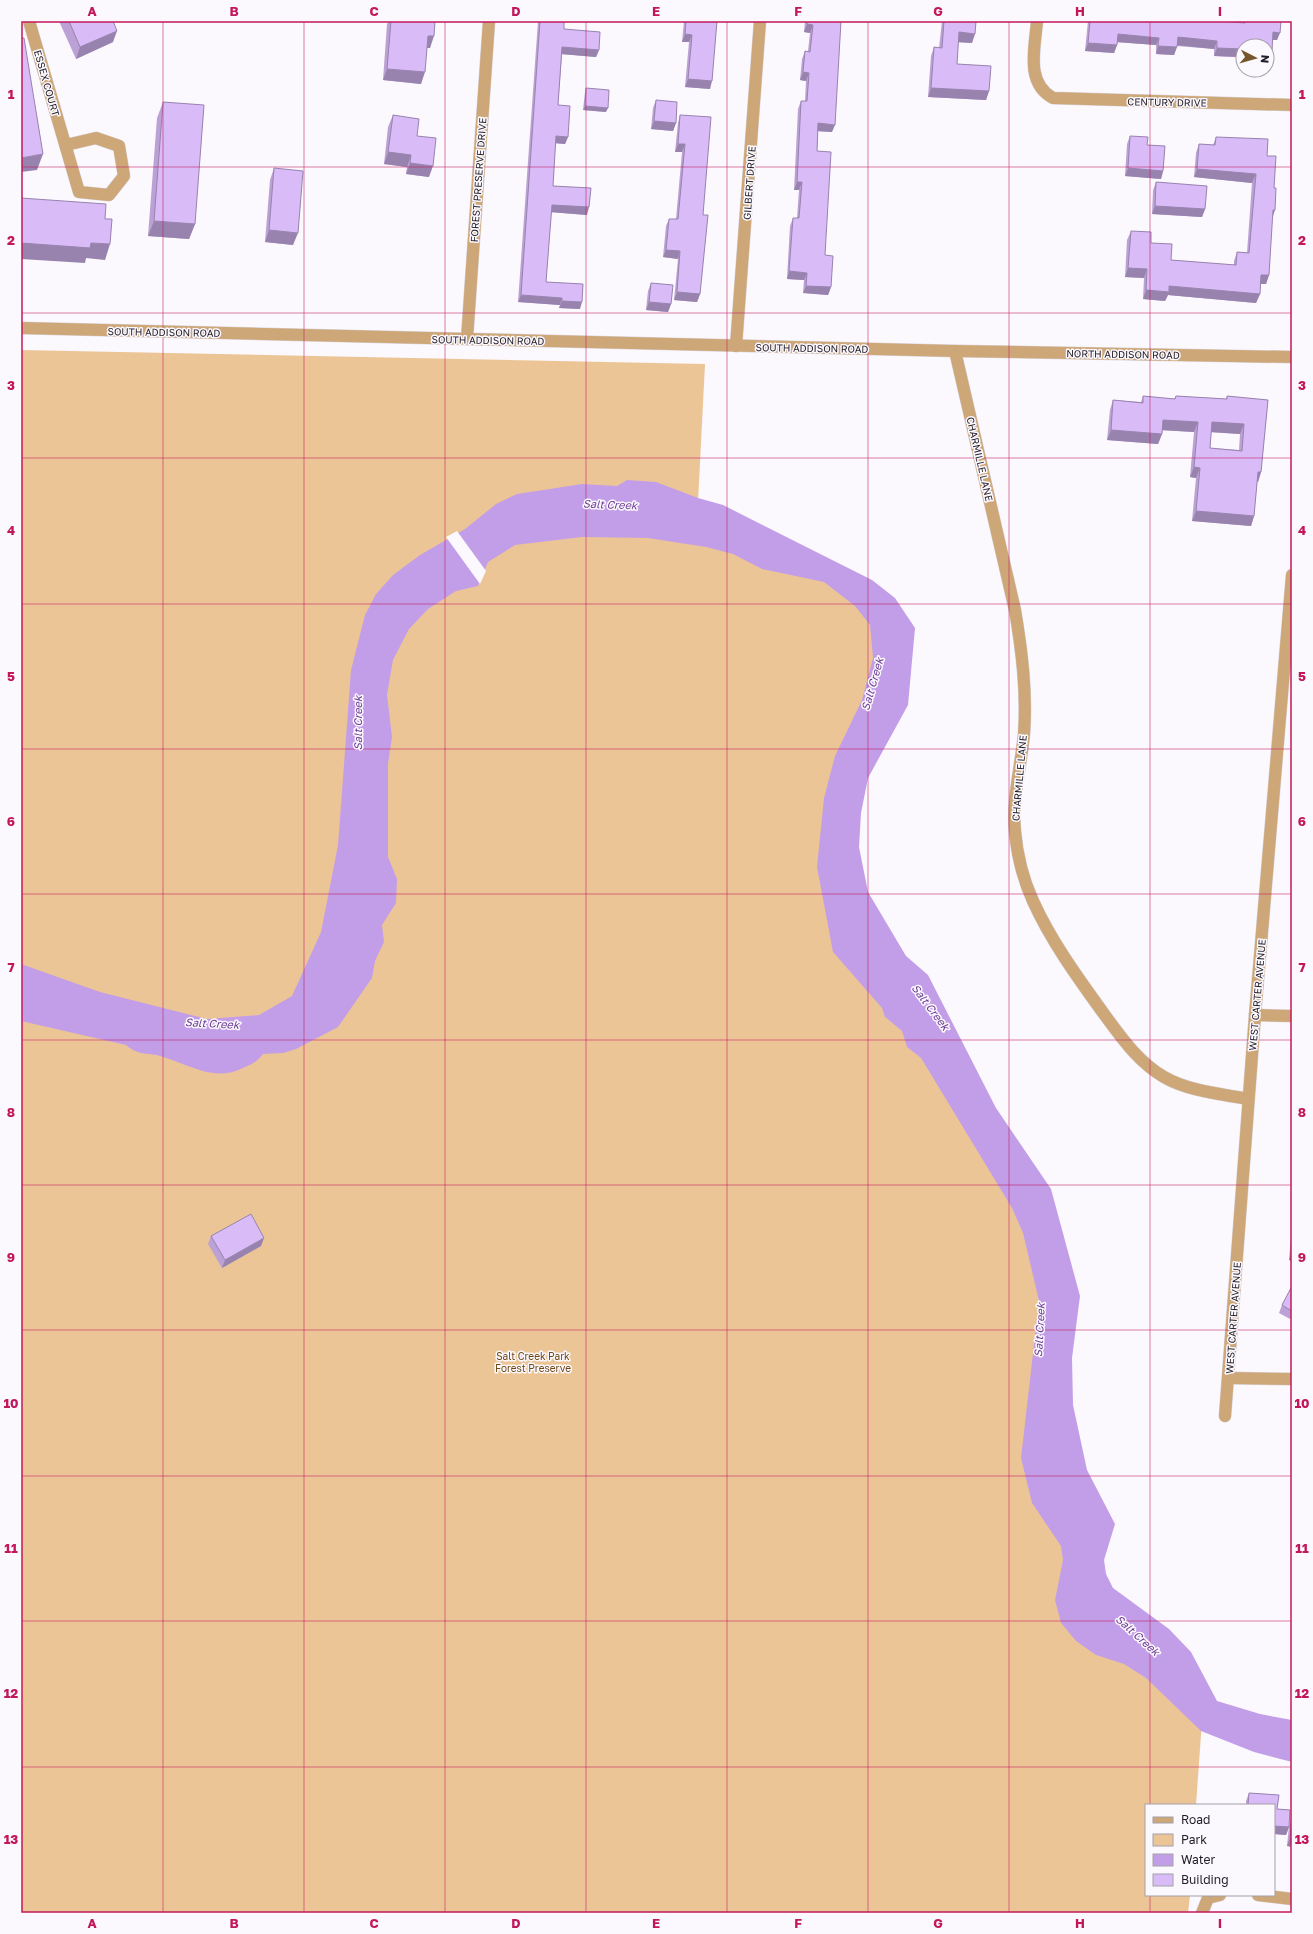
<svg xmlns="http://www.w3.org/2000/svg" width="1313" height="1934" font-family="'Golos Text',sans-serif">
  <rect width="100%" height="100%" fill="#fbf8fe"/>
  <polygon fill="#ecc597" points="21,350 705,364 697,522 856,584 891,653 836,851 1044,1251 1076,1558 1203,1707 1196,1805 1146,1805 1146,1895 1190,1895 1188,1913 21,1913"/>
  <path fill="#c39ee8" d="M627,480L656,482L698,498L723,505L872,580L895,598L915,628L908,705L868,778L861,813L859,847L868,892L906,956L928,975L996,1108L1051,1189L1080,1296L1072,1358L1073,1405L1087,1470L1115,1524L1104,1560L1106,1574L1113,1588L1169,1629L1191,1652L1217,1701L1260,1714L1292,1720V1762L1254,1752L1201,1731L1146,1678L1124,1664L1096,1655L1076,1641L1061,1623L1055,1600L1063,1560L1061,1546L1032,1503L1021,1458L1039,1301L1023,1233L1012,1208L921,1058L907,1047L902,1031L885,1017L882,1008L833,952L817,867L824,798L835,756L862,700L873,658L870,625L855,606L824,582L762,569L733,554L706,547L648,538L582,537L515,545L488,562L478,586L456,591L428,609L409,629L393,660L387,695L392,737L388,764V857L397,879L396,903L382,925L384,942L375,961L372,978L338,1027L296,1049L283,1053L263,1054C257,1062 252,1064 243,1068C214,1083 189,1064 160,1056C145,1052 139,1056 126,1045L21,1021V964L100,992L207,1019L259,1015L292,996L321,932L338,845L351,670L365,615L376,594L393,575L420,555L465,529L496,504L517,494L582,484L617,486Z"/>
  <polygon fill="#fbf8fe" points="457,531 486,571 480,584 446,537"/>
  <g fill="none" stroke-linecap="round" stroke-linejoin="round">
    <g stroke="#d8d5db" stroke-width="13">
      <g id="minor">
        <polyline points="29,21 79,192 109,195 124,176 119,146 96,138 66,145"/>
        <path d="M1037,21C1035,48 1025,83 1053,98L1292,105"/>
        <polyline points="467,339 489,21"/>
        <polyline points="736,346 760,21"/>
        <path d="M955,351L1015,610C1022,652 1027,692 1024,734C1021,766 1012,799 1015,831C1017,855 1023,879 1033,901C1051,941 1078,978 1104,1014C1121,1037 1138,1062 1164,1077C1188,1091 1221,1094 1248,1099"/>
        <polyline points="1255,1015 1292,1016"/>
        <polyline points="1229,1378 1292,1379"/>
        <polyline points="1225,1416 1255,1015 1292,575"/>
        <polyline points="1258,1895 1292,1899"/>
        <polyline points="1202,1913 1208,1898 1220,1895"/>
      </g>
    </g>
    <g stroke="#d8d5db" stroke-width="13">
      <polyline id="tertiary" points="21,328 955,351 1292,357"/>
    </g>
    <use href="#minor" stroke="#cea778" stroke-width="12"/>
    <use href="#tertiary" stroke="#cea778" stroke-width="12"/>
  </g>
  <g fill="#bba1d5" fill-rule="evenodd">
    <polygon points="59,21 113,21 113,42 76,59"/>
    <polygon points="389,21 435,21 430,48 427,48 421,84 383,80 387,24"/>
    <polygon points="538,21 564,21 564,29 599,50 596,57 562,54 558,105 568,137 565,144 555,143 553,186 587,215 551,212 546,282 580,309 559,308 560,305 518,302"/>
    <polygon points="684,21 717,21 710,89 685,87 689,42 682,42"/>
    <polygon points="805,21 841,21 832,132 818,131 817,151 825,255 831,287 828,295 803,293 804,280 787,279 790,226 793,218 797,218 799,190 794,190 798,109 801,101 805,101 806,81 800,80 802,59 805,51 808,51 810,33 804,32"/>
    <polygon points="942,21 976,21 972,43 958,42 957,64 989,91 986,100 928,97 931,56 934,47 939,48"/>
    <polygon points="1088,21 1219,21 1243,23 1243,21 1281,21 1277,40 1272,40 1269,59 1214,56 1214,49 1177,46 1174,55 1156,54 1156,45 1117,42 1117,45 1114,53 1085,51"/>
    <polygon points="586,88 606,112 583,110 585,92"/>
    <polygon points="656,100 676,123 673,131 651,129 653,108"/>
    <polygon points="163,102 195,224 189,239 148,236 157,118"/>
    <polygon points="393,115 429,177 406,174 407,167 384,164 388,127"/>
    <polygon points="680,115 703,215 700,294 697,302 674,300 678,259 663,257 666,226 669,219 676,219 682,152 675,152 678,123"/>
    <polygon points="1130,136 1147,145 1163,171 1161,179 1125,176 1127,144"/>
    <polygon points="1216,137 1267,156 1272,217 1269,275 1266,284 1260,284 1260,294 1256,303 1168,295 1165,301 1143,299 1144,278 1125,277 1127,240 1131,231 1151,243 1171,260 1234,265 1234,261 1237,252 1247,253 1252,183 1194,177 1196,153 1199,144 1213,145"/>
    <polygon points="274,168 293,245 265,242 270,180"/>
    <polygon points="1156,182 1205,209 1202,217 1152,214 1153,190"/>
    <polygon points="651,283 671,304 668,312 646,310 648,291"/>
    <path d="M1143,396L1174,399L1176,396L1226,399L1227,396L1268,400L1261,472L1258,482H1257L1254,516L1251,526L1192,521L1196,478L1190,477L1194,432L1162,430V434L1158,444L1107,440L1110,410L1113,400L1141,402ZM1211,432L1240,434L1239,450L1210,448Z"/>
    <polygon points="1292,1223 1292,1261 1289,1260"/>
    <polygon points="211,1236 261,1246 222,1268 208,1244"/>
    <polygon points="1292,1286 1292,1320 1279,1313 1282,1305"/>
    <polygon points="1249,1793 1279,1795 1277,1809 1290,1810 1289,1827 1286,1835 1274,1834 1274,1805 1246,1805 1246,1801"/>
    <polygon points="1292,1819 1292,1847 1287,1846 1289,1826"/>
  </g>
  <g fill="#9883ae">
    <polygon points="807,24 813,25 810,33 804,32"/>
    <polygon points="117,31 113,42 76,59 80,47"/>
    <polygon points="959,32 975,34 972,43 955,42"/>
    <polygon points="1273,32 1280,33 1277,40 1270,40"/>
    <polygon points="685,34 692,35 689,42 682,42"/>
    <polygon points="1118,34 1159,38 1156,45 1115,42"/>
    <polygon points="428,36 434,36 430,48 424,48"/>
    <polygon points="1178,37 1217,41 1214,49 1175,45"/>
    <polygon points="1088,43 1117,45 1114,53 1085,51"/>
    <polygon points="1158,46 1177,47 1174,55 1156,54"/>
    <polygon points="562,47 599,50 596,57 560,54"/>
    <polygon points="1217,48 1243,49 1243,57 1214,56"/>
    <polygon points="1267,51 1272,51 1269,59 1267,59"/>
    <polygon points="387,69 425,72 421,84 383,80"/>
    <polygon points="803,72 809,73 806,81 800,80"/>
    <polygon points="688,79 712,81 710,89 685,87"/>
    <polygon points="931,88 989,91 986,100 928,97"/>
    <polygon points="585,106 608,108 606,112 583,110"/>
    <polygon points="654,121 676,123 673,131 651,129"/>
    <polygon points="818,123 835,125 832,132 815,131"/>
    <polygon points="556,136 568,137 565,144 553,143"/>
    <polygon points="678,144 685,144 682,152 675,152"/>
    <polygon points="388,152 411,155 407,167 384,164"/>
    <polygon points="43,154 37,170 21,172 21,158"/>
    <polygon points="410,163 433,166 429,177 406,174"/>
    <polygon points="1128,168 1163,171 1161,179 1125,176"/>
    <polygon points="1197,169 1256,174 1252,183 1194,177"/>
    <polygon points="797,182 802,182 799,190 794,190"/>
    <polygon points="552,205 589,207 587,215 549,212"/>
    <polygon points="1155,206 1205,209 1202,217 1152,214"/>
    <polygon points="1273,210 1275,210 1272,219"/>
    <polygon points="154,221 195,224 189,239 148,236"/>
    <polygon points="269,230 298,233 293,245 265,242"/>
    <polygon points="21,243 91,243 110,244 105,260 86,258 85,263 21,259"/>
    <polygon points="666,250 680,251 678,259 663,257"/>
    <polygon points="1128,268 1147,269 1144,278 1125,277"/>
    <polygon points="789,271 807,273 804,280 787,279"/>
    <polygon points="1261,275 1269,275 1266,284 1258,284"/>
    <polygon points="806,286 831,287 828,295 803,293"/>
    <polygon points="1169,286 1260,294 1256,303 1168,295 1165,301 1143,299 1146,290"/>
    <polygon points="677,292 700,294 697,302 674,300"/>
    <polygon points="521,295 562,298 560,305 518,302"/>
    <polygon points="562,301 582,302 580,309 559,308"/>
    <polygon points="649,302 671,304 668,312 646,310"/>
    <polygon points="1163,420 1198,422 1194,432 1159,430"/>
    <polygon points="1212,422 1244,424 1240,434 1209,432"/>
    <polygon points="1111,430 1162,434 1158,444 1107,440"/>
    <polygon points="1194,467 1200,468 1196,478 1190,477"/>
    <polygon points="1258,472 1261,472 1258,482 1254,482"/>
    <polygon points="1196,511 1254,516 1251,526 1192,521"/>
    <polygon points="264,1238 261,1246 222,1268 225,1260"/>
    <polygon points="1292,1251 1292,1261 1289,1260"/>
    <polygon points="1274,1826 1289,1827 1286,1835 1274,1834"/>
    <polygon points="1290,1838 1292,1839 1292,1847 1287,1846"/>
  </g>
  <g fill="#d9bbf8" stroke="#9883ae" fill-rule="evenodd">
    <polygon points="69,21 113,21 117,31 80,47"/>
    <polygon points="391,21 435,21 434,36 428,36 425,72 387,69"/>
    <polygon points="540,21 564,21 564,29 600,32 599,50 562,47 558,105 570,106 568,137 556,136 553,186 591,188 589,207 552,205 546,282 583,284 582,302 562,301 562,298 521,295"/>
    <polygon points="686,21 717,21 712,81 688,79 692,35 685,34"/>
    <polygon points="807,21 841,21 835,125 818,123 817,151 831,152 825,255 833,256 831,287 806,286 807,273 789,271 793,218 799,218 802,182 797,182 801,101 807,101 809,73 803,72 805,51 810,52 813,25 807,24"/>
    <polygon points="944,21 976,21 975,34 959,32 957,64 991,66 989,91 931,88 934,47 942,48"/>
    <polygon points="1090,21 1219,21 1245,23 1245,21 1281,21 1280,33 1273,32 1272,51 1267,51 1267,46 1243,46 1243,49 1217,48 1217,41 1178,37 1177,47 1158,46 1159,38 1118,34 1117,45 1088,43"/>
    <polygon points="21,38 24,38 43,154 21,158"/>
    <polygon points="586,88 609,90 608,108 585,106"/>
    <polygon points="656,100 677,102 676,123 654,121"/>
    <polygon points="163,102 204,105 195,224 154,221"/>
    <polygon points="393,115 419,119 417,136 436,138 433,166 410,163 411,155 388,152"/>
    <polygon points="680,115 711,117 703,215 708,215 700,294 677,292 680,251 666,250 669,219 678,219 685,144 678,144"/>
    <polygon points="1130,136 1148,137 1147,145 1165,146 1163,171 1128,168"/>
    <polygon points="1216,137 1268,139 1267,156 1276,156 1274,188 1276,188 1275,210 1273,210 1269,275 1261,275 1260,294 1169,286 1169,292 1146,290 1147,269 1128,268 1131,231 1151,232 1151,243 1172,244 1171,260 1236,265 1237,252 1249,253 1256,174 1197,169 1199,144 1215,145"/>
    <polygon points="274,168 303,171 298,233 269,230"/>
    <polygon points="1156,182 1207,186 1205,209 1155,206"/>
    <polygon points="21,198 106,204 105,219 112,219 110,244 91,243 90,248 21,243"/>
    <polygon points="651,283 673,285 671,304 649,302"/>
    <path d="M1143,396L1175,399L1176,396L1227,399V396L1268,400L1261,472H1258L1254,516L1196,511L1200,468L1194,467L1198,422L1163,420L1162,434L1111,430L1113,400L1143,403ZM1212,422L1244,424L1242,451L1210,448Z"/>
    <polygon points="251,1214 264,1238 225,1260 211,1236"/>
    <polygon points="1292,1286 1292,1311 1282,1305"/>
    <polygon points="1249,1793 1279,1795 1277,1809 1290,1810 1289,1827 1274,1826 1274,1805 1248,1805"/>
    <polygon points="1292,1820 1292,1839 1290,1838"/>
  </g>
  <path fill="none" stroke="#c2185b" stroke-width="1" stroke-opacity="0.55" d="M163,21V1913M304,21V1913M445,21V1913M586,21V1913M727,21V1913M868,21V1913M1009,21V1913M1150,21V1805M21,167H1292M21,313H1292M21,458H1292M21,604H1292M21,749H1292M21,894H1292M21,1040H1292M21,1185H1292M21,1330H1292M21,1476H1292M21,1621H1292M21,1767H1292M1150,1895V1913"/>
  <g text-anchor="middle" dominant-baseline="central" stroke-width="3" stroke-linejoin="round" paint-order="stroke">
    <g font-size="10" fill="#211c26" stroke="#fbf8fe">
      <text transform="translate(47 83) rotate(74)">ESSEX COURT</text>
      <text transform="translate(1167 102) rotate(1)">CENTURY DRIVE</text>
      <text transform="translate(478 180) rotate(-86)">FOREST PRESERVE DRIVE</text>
      <text transform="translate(749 183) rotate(-86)">GILBERT DRIVE</text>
      <text transform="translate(164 332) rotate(1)">SOUTH ADDISON ROAD</text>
      <text transform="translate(488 340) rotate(1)">SOUTH ADDISON ROAD</text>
      <text transform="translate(812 348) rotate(1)">SOUTH ADDISON ROAD</text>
      <text transform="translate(1123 354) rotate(1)">NORTH ADDISON ROAD</text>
      <text transform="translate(980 459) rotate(77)">CHARMILLE LANE</text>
      <text transform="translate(1019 778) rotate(-85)">CHARMILLE LANE</text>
      <text transform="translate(1257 995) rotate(-85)">WEST CARTER AVENUE</text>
      <text transform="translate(1233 1318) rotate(-86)">WEST CARTER AVENUE</text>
    </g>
    <g font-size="10" fill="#6f4913" stroke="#fbf8fe">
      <text x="533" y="1356">Salt Creek Park<tspan x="533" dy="12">Forest Preserve</tspan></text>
    </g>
    <g font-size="11" font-style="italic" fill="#6d3d94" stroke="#fbf8fe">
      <text transform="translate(610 504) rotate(2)">Salt Creek</text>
      <text transform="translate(872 684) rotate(-74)">Salt Creek</text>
      <text transform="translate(357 723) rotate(-90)">Salt Creek</text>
      <text transform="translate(931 1007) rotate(53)">Salt Creek</text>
      <text transform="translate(212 1023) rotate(3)">Salt Creek</text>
      <text transform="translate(1039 1330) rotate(-87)">Salt Creek</text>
      <text transform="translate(1138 1635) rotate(42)">Salt Creek</text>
    </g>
  </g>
  <rect width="1313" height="1934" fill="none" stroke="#fbf8fe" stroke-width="44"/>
  <rect x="1145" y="1804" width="130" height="92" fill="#fbf8fe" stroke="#a4a0a8"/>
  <rect x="1153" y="1817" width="20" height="6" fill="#cea778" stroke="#a4a0a8"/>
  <text x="1181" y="1824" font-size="12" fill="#211c26">Road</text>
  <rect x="1153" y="1834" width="20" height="12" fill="#ecc597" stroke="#a4a0a8"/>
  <text x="1181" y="1844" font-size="12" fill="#211c26">Park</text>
  <rect x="1153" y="1854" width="20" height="12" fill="#c39ee8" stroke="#a4a0a8"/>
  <text x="1181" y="1864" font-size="12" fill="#211c26">Water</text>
  <rect x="1153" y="1874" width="20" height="12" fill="#d9bbf8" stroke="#a4a0a8"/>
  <text x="1181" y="1884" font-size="12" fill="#211c26">Building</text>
  <g transform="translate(1255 58) rotate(96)"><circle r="19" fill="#fbf8fe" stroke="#a4a0a8"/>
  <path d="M0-3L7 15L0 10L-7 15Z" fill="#77562c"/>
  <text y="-6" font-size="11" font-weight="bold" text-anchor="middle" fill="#211c26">N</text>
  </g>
  <rect x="22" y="22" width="1269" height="1890" fill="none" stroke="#c2185b" stroke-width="1.5"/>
  <g font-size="13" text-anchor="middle" font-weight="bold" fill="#c2185b">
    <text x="92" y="16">A</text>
    <text x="234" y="16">B</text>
    <text x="374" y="16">C</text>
    <text x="516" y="16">D</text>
    <text x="656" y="16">E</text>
    <text x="798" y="16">F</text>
    <text x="938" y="16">G</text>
    <text x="1080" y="16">H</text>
    <text x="1220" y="16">I</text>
    <text x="11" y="99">1</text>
    <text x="1302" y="99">1</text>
    <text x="11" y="245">2</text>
    <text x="1302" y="245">2</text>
    <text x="11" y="390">3</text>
    <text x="1302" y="390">3</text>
    <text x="11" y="535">4</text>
    <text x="1302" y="535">4</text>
    <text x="11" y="681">5</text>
    <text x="1302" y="681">5</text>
    <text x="11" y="826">6</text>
    <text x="1302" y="826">6</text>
    <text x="11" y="972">7</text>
    <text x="1302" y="972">7</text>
    <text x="11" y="1117">8</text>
    <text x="1302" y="1117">8</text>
    <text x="11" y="1262">9</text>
    <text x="1302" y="1262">9</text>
    <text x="11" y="1408">10</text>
    <text x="1302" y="1408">10</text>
    <text x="11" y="1553">11</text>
    <text x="1302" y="1553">11</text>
    <text x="11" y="1698">12</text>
    <text x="1302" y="1698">12</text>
    <text x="11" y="1844">13</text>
    <text x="1302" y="1844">13</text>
    <text x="92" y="1928">A</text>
    <text x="234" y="1928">B</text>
    <text x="374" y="1928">C</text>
    <text x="516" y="1928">D</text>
    <text x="656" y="1928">E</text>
    <text x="798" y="1928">F</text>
    <text x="938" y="1928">G</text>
    <text x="1080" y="1928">H</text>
    <text x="1220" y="1928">I</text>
  </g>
</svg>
